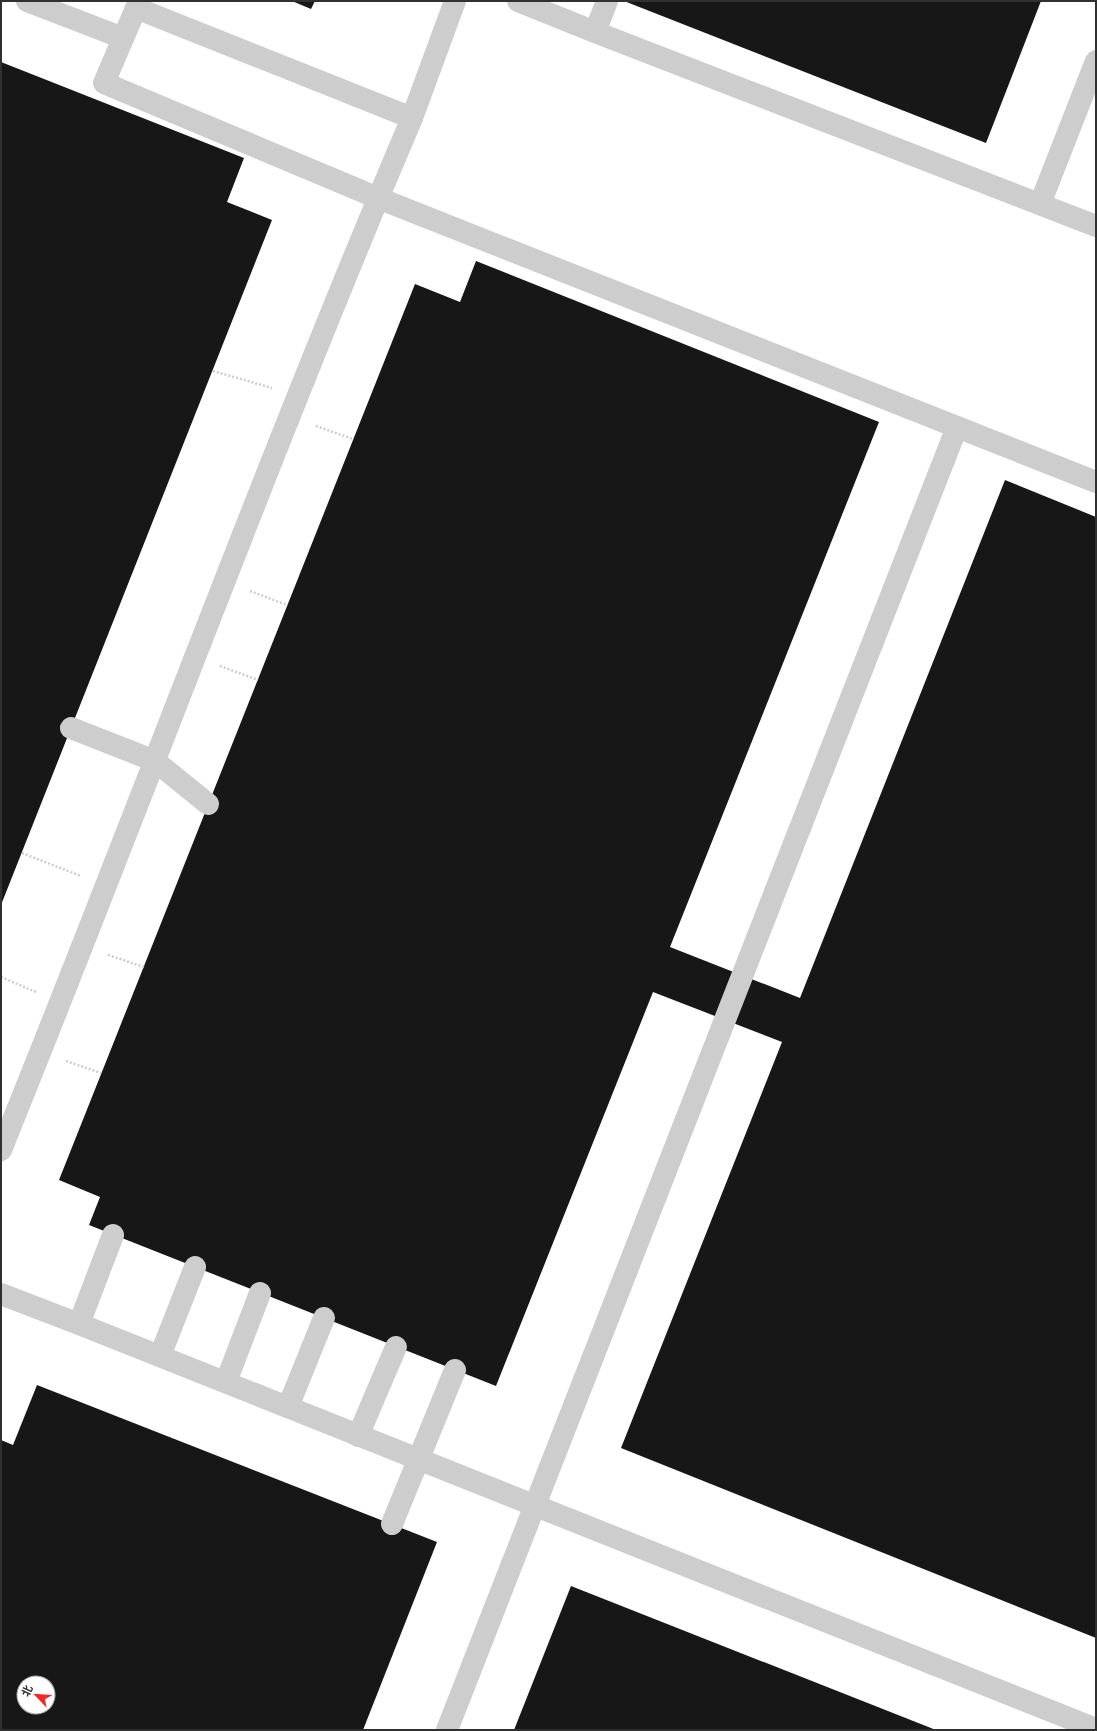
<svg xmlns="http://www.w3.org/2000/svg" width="1097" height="1731" font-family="'Asap Condensed','Noto Sans SC',sans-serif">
  <rect width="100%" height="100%" fill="#fff"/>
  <g fill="#171717" fill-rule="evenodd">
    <polygon points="292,1 315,1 311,9"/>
    <polygon points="624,1 1041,1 986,143"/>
    <polygon points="1,62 244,158 227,202 272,220 1,905"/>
    <polygon points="476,261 879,422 670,947 800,998 1005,480 1096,517 1096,1638 621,1448 782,1042 653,992 496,1386 89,1225 100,1197 59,1180 415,284 460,302"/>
    <path d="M37,1385L437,1542L363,1730H1V1440L13,1445ZM24,1683H48V1707H24Z"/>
    <polygon points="571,1586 936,1730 514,1730"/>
  </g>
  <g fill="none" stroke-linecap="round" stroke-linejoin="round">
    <g stroke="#cdcdcd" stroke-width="2.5" stroke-dasharray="2 2" stroke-linecap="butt">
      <polyline points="213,371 272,388"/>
      <polyline points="316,426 353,439"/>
      <polyline points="250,591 287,605"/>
      <polyline points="220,666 258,680"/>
      <polyline points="22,853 81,876"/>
      <polyline points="108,955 144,967"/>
      <polyline points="1,977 36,992"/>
      <polyline points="66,1061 101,1073"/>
    </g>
    <g stroke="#cdcdcd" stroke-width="22">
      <polyline points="27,1 123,38"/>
      <polyline points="455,1 412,118 136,8 104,83 378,198 1096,482"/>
      <polyline points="518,1 595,32 607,1"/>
      <polyline points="595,32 1096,226"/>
      <polyline points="1040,204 1096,61"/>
      <polyline points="71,728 155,761 208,804"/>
      <path d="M1,1150C140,807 267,459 412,118"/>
      <polyline points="1,1294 79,1324 1096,1729"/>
      <polyline points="79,1324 113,1235"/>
      <polyline points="160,1356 195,1267"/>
      <polyline points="226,1382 260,1293"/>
      <polyline points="288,1407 324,1318"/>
      <polyline points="358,1436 396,1347"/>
      <polyline points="392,1524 455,1370"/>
      <polyline points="447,1730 957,427"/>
    </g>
  </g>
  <rect width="1097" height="1731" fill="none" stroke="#303030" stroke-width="4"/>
  <g transform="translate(36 1695) rotate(295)"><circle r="19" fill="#ffffff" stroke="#acacac"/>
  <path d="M0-3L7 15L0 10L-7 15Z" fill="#f1292b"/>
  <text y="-6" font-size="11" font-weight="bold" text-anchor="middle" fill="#303030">北</text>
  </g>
</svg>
